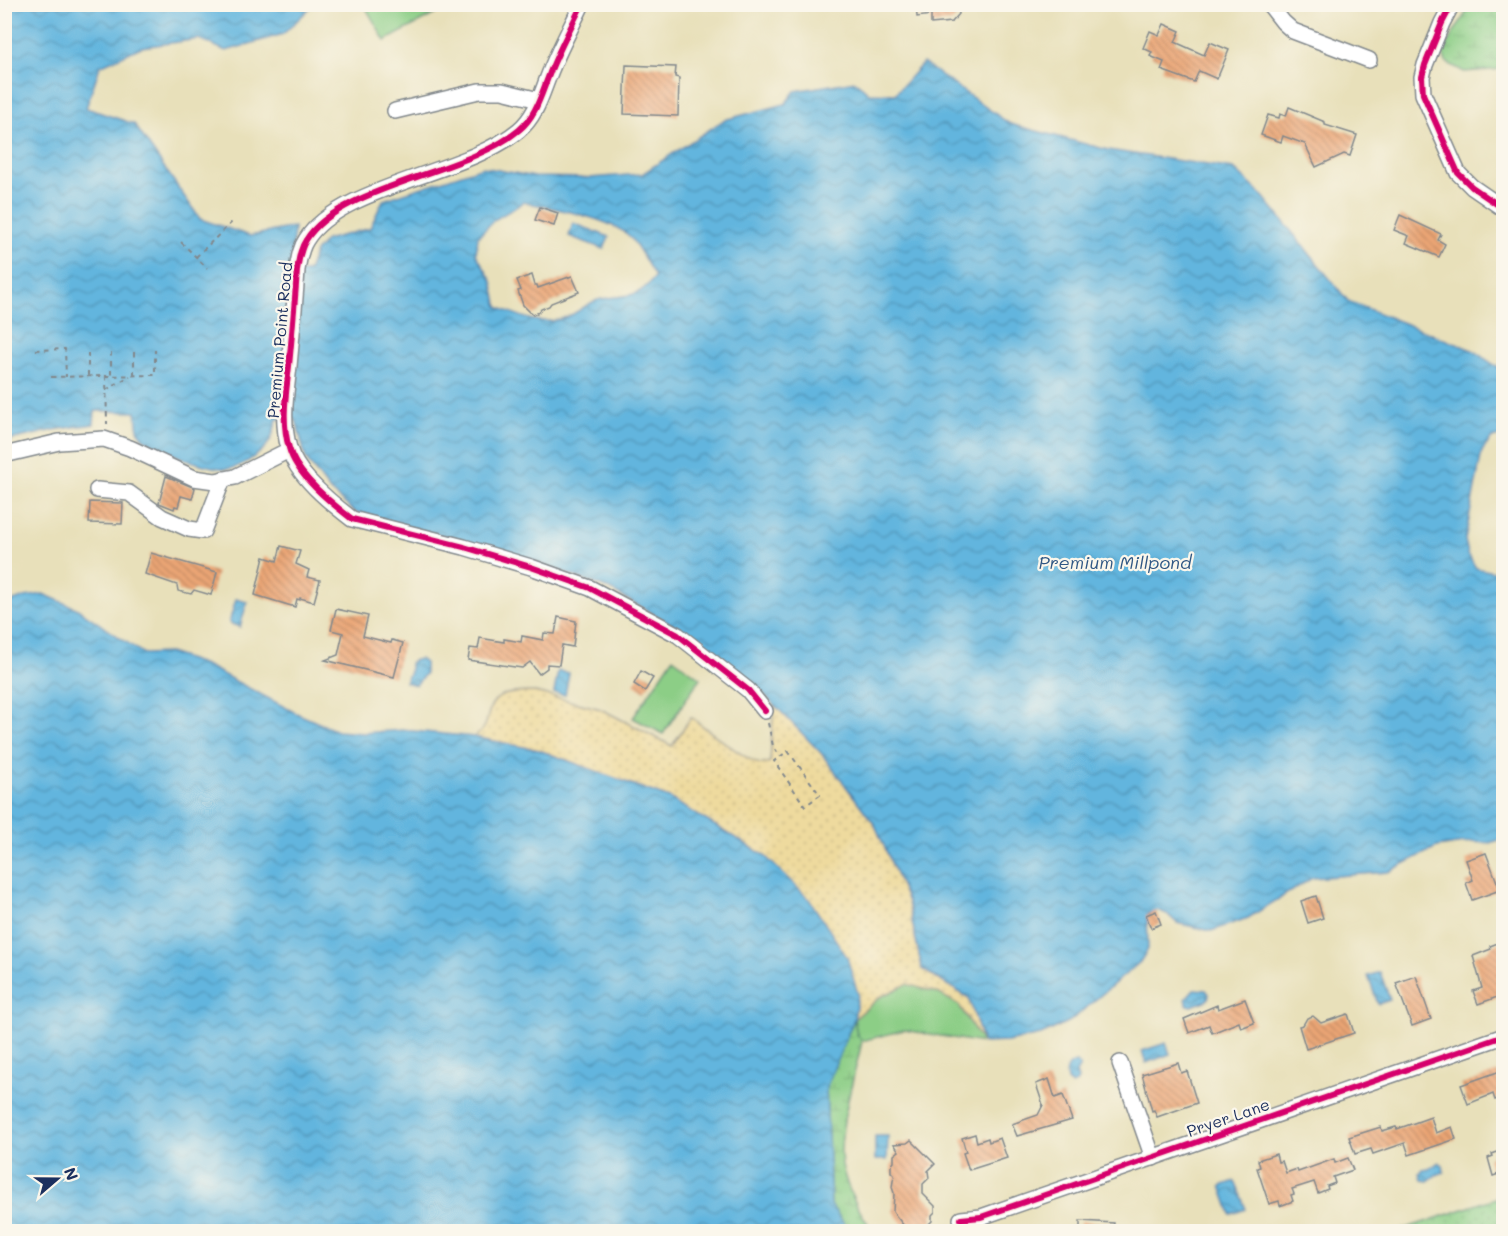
<svg xmlns="http://www.w3.org/2000/svg" width="1508" height="1236" font-family="Mali,sans-serif">
  <defs>
    <pattern id="wetland-marsh" width="20" height="14" patternUnits="userSpaceOnUse" patternTransform="scale(1.5)"><rect width="20" height="14" fill="#8cce86"/><path d="M1 5h8M5 5V1M11 12h8M15 12V8" fill="none" stroke="#78b176"/></pattern>
    <pattern id="sand-dots" width="8" height="8" patternUnits="userSpaceOnUse" patternTransform="scale(1.5)"><rect width="8" height="8" fill="#eeda9e"/><path d="M2 2h.1M6 6h.1" fill="none" stroke="#ccbb8a" stroke-width="1.8" stroke-linecap="round"/></pattern>
    <pattern id="park-dots" width="8" height="8" patternUnits="userSpaceOnUse" patternTransform="scale(1.5)"><rect width="8" height="8" fill="#8cce86"/><path d="M2 2h.1M6 6h.1" fill="none" stroke="#78b176" stroke-width="1.8" stroke-linecap="round"/></pattern>
    <pattern id="water-waves" width="16" height="10" patternUnits="userSpaceOnUse" patternTransform="scale(1.5)"><rect width="16" height="10" fill="#62b5de"/><path d="M0 5q4-4 8 0t8 0" fill="none" stroke="#5094b7"/></pattern>
    <pattern id="building-back-hatch" width="6" height="6" patternUnits="userSpaceOnUse" patternTransform="scale(1.5)"><rect width="6" height="6" fill="#eba574"/><path d="M-1 5l2 2M0 0l6 6M5-1l2 2" fill="none" stroke="#be8762"/></pattern>
  </defs>
  <rect width="100%" height="100%" fill="#fbf7ec"/>
  <filter id="ink" filterUnits="userSpaceOnUse"><feTurbulence type="fractalNoise" baseFrequency=".0167" numOctaves="2"/><feDisplacementMap in="SourceGraphic" scale="12" xChannelSelector="R" yChannelSelector="G"/><feConvolveMatrix kernelMatrix="1 2 1 2 8 2 1 2 1" color-interpolation-filters="sRGB"/></filter>
  <filter id="wash" filterUnits="userSpaceOnUse"><feTurbulence type="fractalNoise" baseFrequency=".008" numOctaves="4" result="noise"/><feDisplacementMap in="SourceGraphic" scale="24" xChannelSelector="R" yChannelSelector="G"/><feGaussianBlur stdDeviation="1.35" result="paint"/><feColorMatrix in="noise" values="0 0 0 0 0 0 0 0 0 0 0 0 0 0 0 0 0 1.4 0 .05"/><feComposite in="paint" operator="in"/></filter>
  <g filter="url(#wash)">
    <rect width="100%" height="100%" fill="#e8e0ba"/>
    <g fill="#8cce86" stroke="#547e72" stroke-width="1.5">
      <polygon points="374,5 446,4 448,7 385,41 366,8"/>
      <polygon points="673,658 700,678 663,734 633,718"/>
      <polygon points="907,984 938,993 959,1005 983,1043 904,1030 862,1041 857,1035 854,1019 880,997"/>
    </g>
    <g fill="url(#wetland-marsh)" stroke="#547e72" stroke-width="1.5">
      <polygon points="1471,5 1503,5 1503,69 1464,72 1446,62 1442,51"/>
      <path d="M854,1019L857,1035L862,1041C855,1075 835,1137 843,1169C848,1192 860,1213 873,1231H849L831,1205L826,1088Z"/>
    </g>
    <path fill="url(#sand-dots)" stroke="#84847e" stroke-width="1.5" d="M535,692L601,709L672,746L691,717C704,727 747,761 760,764C764,764 766,763 770,762L774,704L821,753L875,825L908,902L922,969L969,998L983,1043L959,1005L938,993L907,984L880,997L854,1019L858,994L764,855L669,798L539,750L474,737C488,727 485,724 490,709C496,690 519,693 535,692Z"/>
    <polygon fill="url(#park-dots)" stroke="#547e72" stroke-width="1.5" points="1496,1198 1503,1208 1503,1231 1398,1231"/>
    <g fill="url(#water-waves)" stroke="#3e729e" stroke-width="1.5" fill-rule="evenodd">
      <path d="M4,5H313L283,34L226,51L199,39L141,47L100,66L86,108L134,124L200,219L250,236L294,227L291,271L308,272L315,252L326,240L370,228L383,200L483,167L535,177L589,178L642,174L724,120L785,104L795,91L855,81L869,93L895,94L923,63L1010,124L1108,150L1234,169L1261,194L1348,301L1472,350L1503,371V435L1492,438L1482,451L1465,540L1468,554L1476,568L1503,574V839L1489,843L1471,842L1437,847L1388,872L1312,878L1248,918L1211,931L1177,923L1167,914L1158,910L1147,914L1148,949L1140,962L1070,1021L1041,1035L1007,1042L983,1043L969,998L922,969L908,902L875,825L821,753L762,692L677,627L607,588L524,558L355,512L330,491L306,459L296,420L277,419C275,426 273,435 270,441C262,453 246,464 233,468C216,473 156,450 143,438C136,431 137,420 136,412L95,411L94,424L59,429L5,441ZM524,202C552,208 604,217 627,234C635,240 649,267 655,277C637,300 628,294 602,299C592,300 582,309 573,314C546,329 524,318 498,307L492,281L476,254L478,237L494,220Z"/>
      <polygon points="573,223 609,237 604,249 569,236"/>
      <polygon points="43,594 76,608 144,654 169,653 205,665 296,713 337,731 363,733 404,730 474,737 539,750 669,798 764,855 809,899 847,957 858,994 854,1019 826,1088 831,1205 849,1231 5,1231 5,604 25,597"/>
      <polygon points="236,599 247,602 240,627 229,623"/>
      <polygon points="420,659 425,663 425,674 416,685 405,682 410,672 410,663 415,660"/>
      <polygon points="558,671 569,673 565,695 554,693"/>
      <polygon points="1380,972 1390,1000 1378,1004 1368,976"/>
      <path d="M1194,989L1206,990L1209,994L1208,999C1204,1003 1197,1003 1192,1006L1188,1005L1185,999Z"/>
      <polygon points="1166,1043 1170,1054 1146,1063 1142,1051"/>
      <path d="M1076,1062L1080,1066L1076,1073L1078,1079L1076,1083L1072,1085L1067,1081C1065,1072 1067,1064 1076,1062Z"/>
      <polygon points="875,1136 888,1136 887,1160 875,1160"/>
      <polygon points="1439,1162 1443,1165 1444,1172 1436,1175 1428,1181 1422,1180 1420,1174 1423,1170 1429,1169"/>
      <polygon points="1235,1181 1246,1209 1231,1214 1221,1186"/>
    </g>
    <g id="blocks">
      <g fill="url(#building-back-hatch)">
        <polygon points="916,4 958,4 959,14 952,22 931,24 931,15 917,17"/>
        <polygon points="1164,24 1180,31 1175,42 1204,55 1210,42 1229,50 1217,79 1199,71 1194,82 1161,70 1164,62 1150,56 1152,52 1143,48 1150,31 1159,35"/>
        <polygon points="626,65 676,67 675,77 679,78 678,116 624,114"/>
        <polygon points="1289,107 1325,122 1325,125 1357,135 1350,156 1344,154 1316,167 1305,144 1283,136 1281,142 1261,135 1268,115 1279,118 1280,114 1286,116"/>
        <polygon points="540,207 558,213 554,226 535,220"/>
        <polygon points="1400,215 1441,234 1438,240 1445,244 1439,257 1406,243 1409,236 1394,230"/>
        <polygon points="532,275 535,285 537,285 538,288 572,276 579,292 551,303 549,306 541,309 539,312 533,315 523,305 518,291 521,290 517,280"/>
        <polygon points="166,476 195,488 192,499 181,496 178,507 175,506 174,509 159,503"/>
        <polygon points="90,502 123,503 122,524 89,523"/>
        <polygon points="281,546 300,551 296,564 309,570 307,577 320,580 314,602 300,598 300,600 297,599 295,607 255,595 264,557 277,561"/>
        <polygon points="151,553 217,572 211,595 194,590 191,594 178,591 177,585 145,574"/>
        <polygon points="336,609 368,616 363,636 391,643 392,640 403,643 394,677 325,660 338,655 343,633 331,630"/>
        <polygon points="558,617 576,621 573,647 562,645 559,665 547,664 547,668 539,674 530,662 522,668 468,660 470,648 478,649 480,638 504,642 504,639 521,642 522,636 543,640 544,633 555,634"/>
        <polygon points="641,671 653,678 645,691 634,684"/>
        <polygon points="1486,853 1500,890 1472,900 1466,883 1473,880 1466,860"/>
        <polygon points="1316,896 1323,918 1308,923 1301,901"/>
        <polygon points="1156,911 1161,924 1151,928 1146,915"/>
        <polygon points="1503,941 1503,995 1478,1004 1473,991 1482,988 1473,956 1491,949 1490,946"/>
        <polygon points="1416,976 1431,1019 1412,1026 1396,983"/>
        <polygon points="1245,999 1254,1023 1241,1028 1239,1022 1212,1033 1209,1025 1189,1033 1184,1019 1217,1005 1218,1009"/>
        <polygon points="1348,1014 1354,1033 1306,1049 1299,1026 1303,1025 1307,1018 1313,1016 1321,1023"/>
        <polygon points="1178,1063 1181,1073 1187,1071 1197,1103 1157,1117 1154,1110 1152,1111 1142,1074"/>
        <polygon points="1503,1070 1503,1097 1495,1100 1493,1094 1468,1104 1461,1085"/>
        <polygon points="1049,1079 1055,1098 1063,1095 1072,1120 1017,1136 1012,1124 1038,1115 1043,1105 1036,1084"/>
        <polygon points="1431,1117 1436,1133 1452,1127 1456,1139 1409,1155 1405,1143 1373,1154 1371,1149 1355,1154 1349,1137 1381,1127 1382,1131 1396,1127 1397,1129"/>
        <polygon points="975,1134 977,1142 988,1138 989,1142 1000,1138 1007,1158 969,1170 963,1153 966,1152 962,1138"/>
        <polygon points="911,1140 935,1164 928,1171 929,1178 923,1184 923,1194 935,1206 935,1212 932,1215 932,1221 924,1229 914,1229 910,1226 904,1226 893,1212 894,1193 892,1187 894,1175 891,1172 891,1166 894,1162 894,1155 899,1151 894,1144 907,1143"/>
        <polygon points="1503,1150 1503,1182 1502,1182 1499,1174 1493,1176 1488,1158 1493,1156 1492,1154"/>
        <polygon points="1276,1154 1278,1162 1282,1161 1286,1173 1297,1169 1298,1172 1334,1159 1335,1163 1348,1158 1353,1170 1333,1177 1335,1183 1327,1186 1328,1189 1318,1193 1314,1182 1292,1189 1294,1194 1291,1195 1293,1201 1280,1206 1279,1201 1269,1204 1257,1168 1260,1167 1258,1160"/>
        <polygon points="1080,1221 1114,1223 1113,1232 1080,1232"/>
      </g>
    </g>
  </g>
  <g filter="url(#ink)">
    <use href="#blocks" fill-opacity="0" stroke="#82888c" stroke-width="1.5"/>
    <g fill="none" stroke-linecap="round" stroke-linejoin="round">
      <g stroke="#82888c" stroke-width="18">
        <g id="minor">
          <path d="M582,4C571,28 558,51 549,75C541,95 536,116 519,130C467,174 340,185 306,240C300,249 299,259 297,270C295,302 292,334 289,366C286,394 281,421 289,448C296,475 331,503 352,519L464,547L531,567L590,588L678,635L748,690L765,711"/>
          <polyline points="1269,4 1283,22 1293,31 1369,60"/>
          <polyline points="1452,4 1442,23 1425,65 1422,77 1423,94 1458,173 1472,187 1504,209"/>
          <polyline points="395,111 479,91 502,91 539,100"/>
          <polyline points="4,455 59,442 104,439 130,448 194,478 215,481 235,477 289,450"/>
          <polyline points="97,490 129,493 162,517 189,529 203,531 223,479"/>
          <polyline points="1120,1063 1153,1158"/>
          <polyline points="961,1219 981,1217 1504,1036"/>
        </g>
      </g>
      <g stroke="#82888c" stroke-width="2" stroke-dasharray="4.5 4.5" stroke-linecap="butt">
        <polyline points="181,242 207,268"/>
        <polyline points="196,257 233,221"/>
        <polyline points="36,350 65,349 66,377"/>
        <polyline points="111,352 111,376"/>
        <polyline points="134,352 134,376"/>
        <polyline points="88,353 88,377"/>
        <polyline points="106,376 107,424"/>
        <polyline points="51,377 155,375 155,350"/>
        <polyline points="106,390 130,376"/>
        <polyline points="768,723 773,746 780,756"/>
        <polygon points="788,751 820,795 805,806 774,761"/>
      </g>
      <use href="#minor" stroke="#fff" stroke-width="15"/>
      <g stroke="#fbf7ec" stroke-width="10">
        <g id="cycleway">
          <path d="M582,4C571,28 558,51 549,75C541,95 536,116 519,130C467,174 340,185 306,240C300,249 299,259 297,270C295,302 292,334 289,366C286,394 281,421 289,448C296,475 331,503 352,519L464,547L531,567L590,588L678,635L748,690L765,711"/>
          <polyline points="1452,4 1442,23 1425,65 1422,77 1423,94 1458,173 1472,187 1504,209"/>
          <polyline points="961,1219 981,1217 1504,1036"/>
        </g>
      </g>
      <use href="#cycleway" stroke="#d6006c" stroke-width="6"/>
    </g>
  </g>
  <g text-anchor="middle" dominant-baseline="central" stroke-width="4.5" stroke-linejoin="round" paint-order="stroke">
    <g font-size="16" fill="#1b2f5e" stroke="#fbf7ec">
      <text transform="translate(279 340) rotate(-85)">Premium Point Road</text>
      <text transform="translate(1228 1117) rotate(-19)">Pryer Lane</text>
    </g>
    <g font-size="18" font-style="italic" fill="#305784" stroke="#fbf7ec">
      <text x="1115" y="562">Premium Millpond</text>
    </g>
  </g>
  <rect width="1508" height="1236" fill="none" stroke="#fbf7ec" stroke-width="24"/>
  <g transform="translate(57 1179) rotate(70)" stroke="#fbf7ec" stroke-width="4.5" paint-order="stroke">
  <path d="M0-4.5L10 22L0 15L-10 22Z" fill="#1b2f5e"/>
  <text y="-9" font-size="16" font-weight="bold" text-anchor="middle" fill="#1b2f5e">N</text>
  </g>
</svg>
